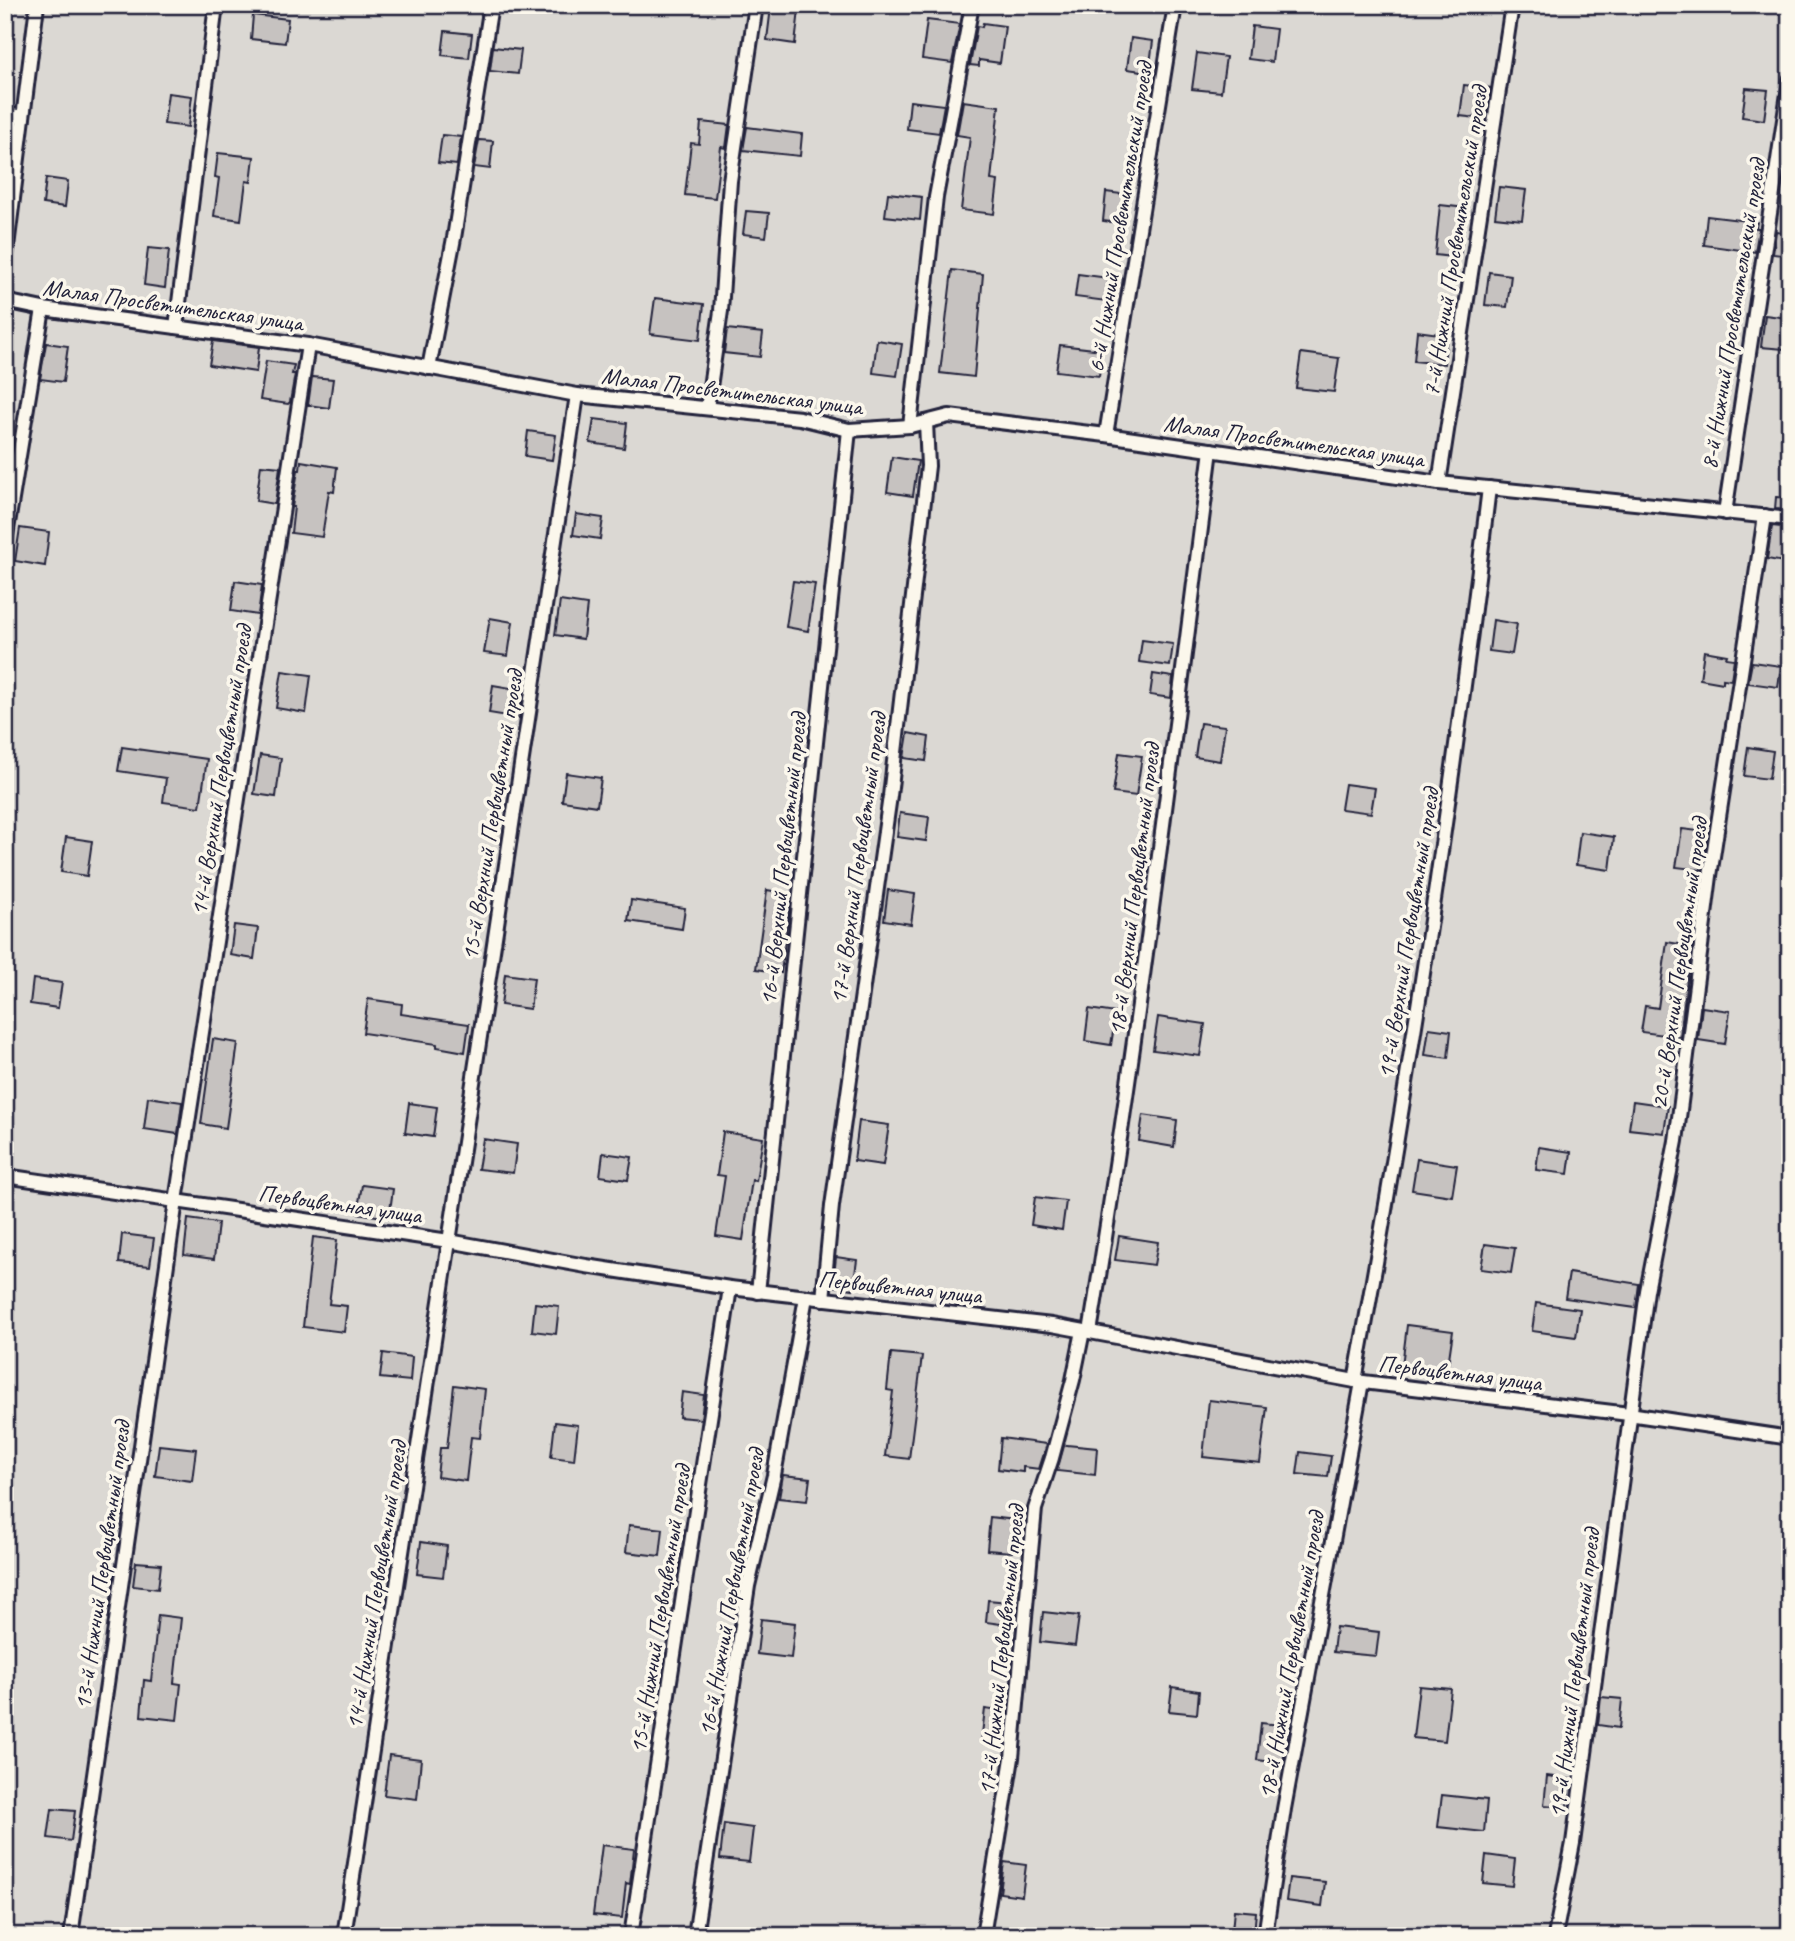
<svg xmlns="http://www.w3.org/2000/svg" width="1795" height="1941" font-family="Caveat,sans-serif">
  <rect width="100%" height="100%" fill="#fbf7ec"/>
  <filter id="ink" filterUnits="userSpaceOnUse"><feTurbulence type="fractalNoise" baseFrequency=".0143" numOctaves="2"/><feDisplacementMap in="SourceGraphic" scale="14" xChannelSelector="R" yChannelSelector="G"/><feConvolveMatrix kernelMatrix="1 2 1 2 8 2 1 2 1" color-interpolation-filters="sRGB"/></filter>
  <g filter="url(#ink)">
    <rect fill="#dbd8d3" stroke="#7e7d87" stroke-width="2" x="5" y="5" width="1785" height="1931"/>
    <g fill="#c6c2c0" stroke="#22223b" stroke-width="2">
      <polygon points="771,7 799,10 795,44 767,40"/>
      <polygon points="253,15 288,19 285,43 251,39"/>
      <polygon points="927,20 960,24 952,63 922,59"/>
      <polygon points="983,23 1005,26 1000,63 979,60 979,66 970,65 977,26 982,27"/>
      <polygon points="1252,26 1276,29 1272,62 1248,59"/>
      <polygon points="445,31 472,34 469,58 442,55"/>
      <polygon points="1131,38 1153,41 1149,72 1127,69"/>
      <polygon points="493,47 521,50 518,74 490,71"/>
      <polygon points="1197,53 1226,57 1221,92 1192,89"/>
      <polygon points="1464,85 1491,88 1486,119 1460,116"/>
      <polygon points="1746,88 1768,90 1764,120 1742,117"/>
      <polygon points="168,93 192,96 188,127 164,124"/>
      <polygon points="910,101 944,105 939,133 907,129"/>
      <polygon points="963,101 999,106 991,180 998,181 994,214 961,210 970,137 957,135"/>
      <polygon points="701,122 729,125 726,148 721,147 715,198 685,195 691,143 699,144"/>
      <polygon points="747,127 802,134 800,156 743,150"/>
      <polygon points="442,135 461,137 457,165 438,163"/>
      <polygon points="479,140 493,141 490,169 474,167"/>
      <polygon points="218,153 254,157 251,182 246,181 241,220 214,216 219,178 215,177"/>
      <polygon points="46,178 68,181 65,207 43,204"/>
      <polygon points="1499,187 1526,190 1522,220 1495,217"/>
      <polygon points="1106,192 1129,195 1125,224 1103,221"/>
      <polygon points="888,193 922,197 920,220 885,216"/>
      <polygon points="1440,205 1466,208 1460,258 1435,255"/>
      <polygon points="746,211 769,213 766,237 743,234"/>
      <polygon points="1707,216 1757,222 1756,228 1759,228 1755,252 1704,245"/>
      <polygon points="1776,231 1790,233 1790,256 1773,254"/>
      <polygon points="148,248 169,250 165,288 144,285"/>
      <polygon points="952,270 983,274 974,377 940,373"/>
      <polygon points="1489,272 1511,275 1507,307 1485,305"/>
      <polygon points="1078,274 1109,278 1106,301 1075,297"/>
      <polygon points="655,298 704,304 700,340 650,334"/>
      <polygon points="1765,315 1788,318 1784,349 1761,347"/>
      <polygon points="727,329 763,333 760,357 724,353"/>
      <polygon points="1417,331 1447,335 1444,364 1414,361"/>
      <polygon points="877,340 902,344 897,376 873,373"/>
      <polygon points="213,341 259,347 256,372 209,365"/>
      <polygon points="46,343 68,346 63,382 40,379"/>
      <polygon points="1060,345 1102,350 1099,376 1056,371"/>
      <polygon points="1301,353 1339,358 1334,392 1296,388"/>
      <polygon points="266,361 294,365 292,374 295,374 290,402 288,404 260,400"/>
      <polygon points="312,377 333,379 329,408 308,405"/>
      <polygon points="594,419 627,423 624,448 590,443"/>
      <polygon points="528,431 556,435 552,460 525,456"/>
      <polygon points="892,457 918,461 913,496 887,492"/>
      <polygon points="301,461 337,467 334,492 329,491 322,537 291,533 294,507 292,507 298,470 300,470"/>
      <polygon points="261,465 280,467 275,504 256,501"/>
      <polygon points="1776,497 1790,498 1790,510 1775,509"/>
      <polygon points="576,514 603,518 600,539 573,535"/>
      <polygon points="1772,526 1790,528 1790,563 1767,559"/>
      <polygon points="20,528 49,532 45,566 15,561"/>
      <polygon points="235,581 262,585 258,615 231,611"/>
      <polygon points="793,581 815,584 808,631 786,627"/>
      <polygon points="560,601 587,605 583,639 555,635"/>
      <polygon points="490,618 513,622 508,656 484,653"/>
      <polygon points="1493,620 1517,624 1512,654 1489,651"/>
      <polygon points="1142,640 1173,644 1170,666 1139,662"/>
      <polygon points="1704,651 1727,655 1726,658 1734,659 1731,680 1723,679 1723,683 1700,679"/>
      <polygon points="1752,662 1781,666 1778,687 1748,683"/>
      <polygon points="282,671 311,675 306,713 276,708"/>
      <polygon points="1153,674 1173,677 1171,698 1150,695"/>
      <polygon points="493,685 523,690 519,718 489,713"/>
      <polygon points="1200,723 1225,726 1220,761 1195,757"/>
      <polygon points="908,733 929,737 926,761 904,758"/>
      <polygon points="122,747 207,759 200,807 163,802 166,778 118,771"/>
      <polygon points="1748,747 1773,751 1769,779 1744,776"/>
      <polygon points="1119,753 1142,756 1136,796 1113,793"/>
      <polygon points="260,755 281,758 276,797 254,794"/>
      <polygon points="566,773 601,778 597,806 562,801"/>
      <polygon points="1345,784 1375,788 1371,813 1341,809"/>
      <polygon points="900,813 929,817 926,841 897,837"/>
      <polygon points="1682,829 1707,832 1701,870 1676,867"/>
      <polygon points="1580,832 1614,837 1610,870 1576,865"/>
      <polygon points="66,837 92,841 87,876 61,872"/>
      <polygon points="767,890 791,894 781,973 756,969"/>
      <polygon points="888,890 915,894 911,924 884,920"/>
      <polygon points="631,900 685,908 682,929 628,921"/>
      <polygon points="234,925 258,928 254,959 230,955"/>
      <polygon points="1667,942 1691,946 1680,1037 1641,1032 1645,1006 1658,1008"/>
      <polygon points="505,974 534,978 530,1009 501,1005"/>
      <polygon points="33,979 62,983 58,1008 30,1004"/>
      <polygon points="368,999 402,1004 401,1014 469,1024 465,1052 437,1047 437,1044 363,1033"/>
      <polygon points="1702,1007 1730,1011 1725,1044 1698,1040"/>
      <polygon points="1089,1009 1116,1013 1111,1045 1085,1041"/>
      <polygon points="1158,1017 1205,1024 1200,1056 1153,1050"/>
      <polygon points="1429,1028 1451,1031 1448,1058 1425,1055"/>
      <polygon points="213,1039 238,1043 226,1128 201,1124"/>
      <polygon points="148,1097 182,1102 178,1134 144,1129"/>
      <polygon points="1633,1101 1668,1106 1664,1133 1629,1129"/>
      <polygon points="409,1103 437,1107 433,1137 405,1133"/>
      <polygon points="1143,1115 1177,1120 1174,1147 1139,1141"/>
      <polygon points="859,1121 889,1125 883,1165 854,1161"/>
      <polygon points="723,1132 763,1138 756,1181 752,1180 743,1240 716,1236 725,1176 717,1175"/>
      <polygon points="483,1139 517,1144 513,1173 478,1169"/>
      <polygon points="1539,1147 1571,1152 1568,1174 1536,1170"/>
      <polygon points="603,1153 632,1157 628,1180 600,1176"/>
      <polygon points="1417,1159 1457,1165 1452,1196 1412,1190"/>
      <polygon points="362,1185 393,1189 389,1218 357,1213"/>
      <polygon points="1035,1197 1066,1201 1062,1230 1031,1225"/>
      <polygon points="188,1219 218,1223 214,1259 184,1255"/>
      <polygon points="122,1234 154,1238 150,1266 119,1263"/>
      <polygon points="1119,1236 1158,1242 1154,1265 1115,1260"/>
      <polygon points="313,1237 337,1240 329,1304 347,1306 344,1332 303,1327"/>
      <polygon points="1485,1244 1515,1248 1511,1273 1481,1269"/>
      <polygon points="836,1257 857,1260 853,1289 833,1286"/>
      <polygon points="1569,1273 1639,1284 1636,1308 1565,1298"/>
      <polygon points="535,1303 559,1306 556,1334 532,1331"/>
      <polygon points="1536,1303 1580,1309 1576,1337 1532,1331"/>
      <polygon points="1407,1325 1453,1331 1447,1372 1402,1366"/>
      <polygon points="383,1353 412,1357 410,1381 380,1378"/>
      <polygon points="891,1353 922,1356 909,1459 885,1456 893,1391 887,1390"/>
      <polygon points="454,1385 485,1389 480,1438 471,1437 466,1481 437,1477 440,1448 447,1448"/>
      <polygon points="682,1392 704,1395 701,1419 679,1417"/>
      <polygon points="1209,1400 1267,1407 1260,1463 1203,1457"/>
      <polygon points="555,1422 578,1425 574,1460 551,1457"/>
      <polygon points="1001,1438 1047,1444 1039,1469 1023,1467 1023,1472 998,1469"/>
      <polygon points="159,1445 196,1449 192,1481 155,1476"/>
      <polygon points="1067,1445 1097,1448 1095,1475 1057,1471 1064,1446"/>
      <polygon points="1300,1452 1331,1456 1328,1477 1297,1474"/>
      <polygon points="783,1475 810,1478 807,1501 779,1498"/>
      <polygon points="990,1517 1015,1520 1012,1552 987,1550"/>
      <polygon points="629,1525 663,1529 660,1556 626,1552"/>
      <polygon points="421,1542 447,1546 443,1577 417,1574"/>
      <polygon points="136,1562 161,1564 158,1589 133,1586"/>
      <polygon points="988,1600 1018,1603 1015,1626 986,1622"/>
      <polygon points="1043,1612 1079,1616 1075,1646 1040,1642"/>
      <polygon points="158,1615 181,1618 174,1683 181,1684 177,1720 141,1716 144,1680 151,1681"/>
      <polygon points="761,1619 795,1623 791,1658 757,1654"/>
      <polygon points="1336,1627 1379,1632 1376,1656 1333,1652"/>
      <polygon points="1419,1686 1451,1689 1445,1741 1413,1738"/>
      <polygon points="1172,1687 1199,1691 1197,1714 1169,1711"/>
      <polygon points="1601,1697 1622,1699 1619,1728 1598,1725"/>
      <polygon points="985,1709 1007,1712 1004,1746 981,1743"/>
      <polygon points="1261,1723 1289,1726 1283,1763 1257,1760"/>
      <polygon points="389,1755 421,1759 417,1799 384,1795"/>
      <polygon points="1547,1776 1570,1779 1567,1807 1544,1805"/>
      <polygon points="1442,1795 1487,1800 1484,1832 1438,1827"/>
      <polygon points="52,1809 75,1811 71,1841 48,1838"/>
      <polygon points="724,1824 753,1828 749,1862 720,1859"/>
      <polygon points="602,1845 634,1849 630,1884 626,1883 622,1918 593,1915"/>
      <polygon points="1486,1855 1515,1859 1512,1886 1483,1883"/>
      <polygon points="1004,1862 1026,1865 1022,1896 1000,1893"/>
      <polygon points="1289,1878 1325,1882 1322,1906 1286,1901"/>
      <polygon points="1234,1910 1256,1912 1254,1934 1232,1931"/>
    </g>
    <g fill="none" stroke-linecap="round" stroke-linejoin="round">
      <g stroke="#22223b" stroke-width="18">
        <g id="service">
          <polyline points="5,114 23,117"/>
          <polyline points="5,263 37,5"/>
          <polyline points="5,301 43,309 308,345 577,395 800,418 849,430 910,426 949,416 1106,435 1439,483 1790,519"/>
          <polyline points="176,327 216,5"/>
          <polyline points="429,368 454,238 491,5"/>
          <polyline points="707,408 721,311 730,181 756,5"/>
          <polyline points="910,426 936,197 972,5"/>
          <polyline points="1106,435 1175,5"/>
          <polyline points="1439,483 1512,5"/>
          <polyline points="1725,513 1790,80"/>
          <polyline points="5,542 43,309"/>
          <polyline points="5,1176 449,1241 586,1266 730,1288 1052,1325 1355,1381 1629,1414 1790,1438"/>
          <polyline points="758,1292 849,430"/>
          <polyline points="823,1299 832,1206 890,796 928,466 926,422"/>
          <path d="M1090,1332C1138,1039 1173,745 1211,450"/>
          <path d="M1355,1381C1409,1085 1453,787 1489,488"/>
          <polyline points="71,1936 176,1201 308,345"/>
          <polyline points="344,1936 577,395"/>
          <polyline points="631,1936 730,1288"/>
          <polyline points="695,1936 748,1586 774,1475 806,1297"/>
          <polyline points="983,1936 1012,1758 1035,1509 1052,1458 1073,1380 1083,1331"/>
          <polyline points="1265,1936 1284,1809 1362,1382"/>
          <polyline points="1555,1936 1573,1843 1647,1291 1676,1141 1710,876 1765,516"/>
        </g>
      </g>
      <use href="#service" stroke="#fbf7ec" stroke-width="12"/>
    </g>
  </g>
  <g text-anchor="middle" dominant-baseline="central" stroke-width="7" stroke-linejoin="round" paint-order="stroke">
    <g font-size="24" fill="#22223b" stroke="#fbf7ec">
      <text transform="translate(1120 217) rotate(-81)">6-й Нижний Просветительский проезд</text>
      <text transform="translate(1455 241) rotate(-81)">7-й Нижний Просветительский проезд</text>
      <text transform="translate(173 305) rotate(8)">Малая Просветительская улица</text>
      <text transform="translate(1733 314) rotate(-81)">8-й Нижний Просветительский проезд</text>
      <text transform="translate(732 391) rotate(7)">Малая Просветительская улица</text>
      <text transform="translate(1294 441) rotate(8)">Малая Просветительская улица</text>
      <text transform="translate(221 770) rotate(-81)">14-й Верхний Первоцветный проезд</text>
      <text transform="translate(492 815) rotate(-81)">15-й Верхний Первоцветный проезд</text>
      <text transform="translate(858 858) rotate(-82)">17-й Верхний Первоцветный проезд</text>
      <text transform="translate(783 859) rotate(-84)">16-й Верхний Первоцветный проезд</text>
      <text transform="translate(1134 889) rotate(-83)">18-й Верхний Первоцветный проезд</text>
      <text transform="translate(1408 933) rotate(-81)">19-й Верхний Первоцветный проезд</text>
      <text transform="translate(1679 963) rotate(-82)">20-й Верхний Первоцветный проезд</text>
      <text transform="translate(340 1204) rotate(8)">Первоцветная улица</text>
      <text transform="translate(900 1287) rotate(6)">Первоцветная улица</text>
      <text transform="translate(1460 1373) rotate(7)">Первоцветная улица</text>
      <text transform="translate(102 1565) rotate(-82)">13-й Нижний Первоцветный проезд</text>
      <text transform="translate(376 1585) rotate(-81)">14-й Нижний Первоцветный проезд</text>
      <text transform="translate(731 1592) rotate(-80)">16-й Нижний Первоцветный проезд</text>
      <text transform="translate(660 1609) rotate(-81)">15-й Нижний Первоцветный проезд</text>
      <text transform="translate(1001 1650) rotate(-84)">17-й Нижний Первоцветный проезд</text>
      <text transform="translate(1291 1655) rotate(-80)">18-й Нижний Первоцветный проезд</text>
      <text transform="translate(1574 1673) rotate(-83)">19-й Нижний Первоцветный проезд</text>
    </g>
  </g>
  <rect width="1795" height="1941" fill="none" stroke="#fbf7ec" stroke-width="28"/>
  <rect x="14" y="14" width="1767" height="1913" fill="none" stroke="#22223b" stroke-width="2.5" filter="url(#ink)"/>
</svg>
